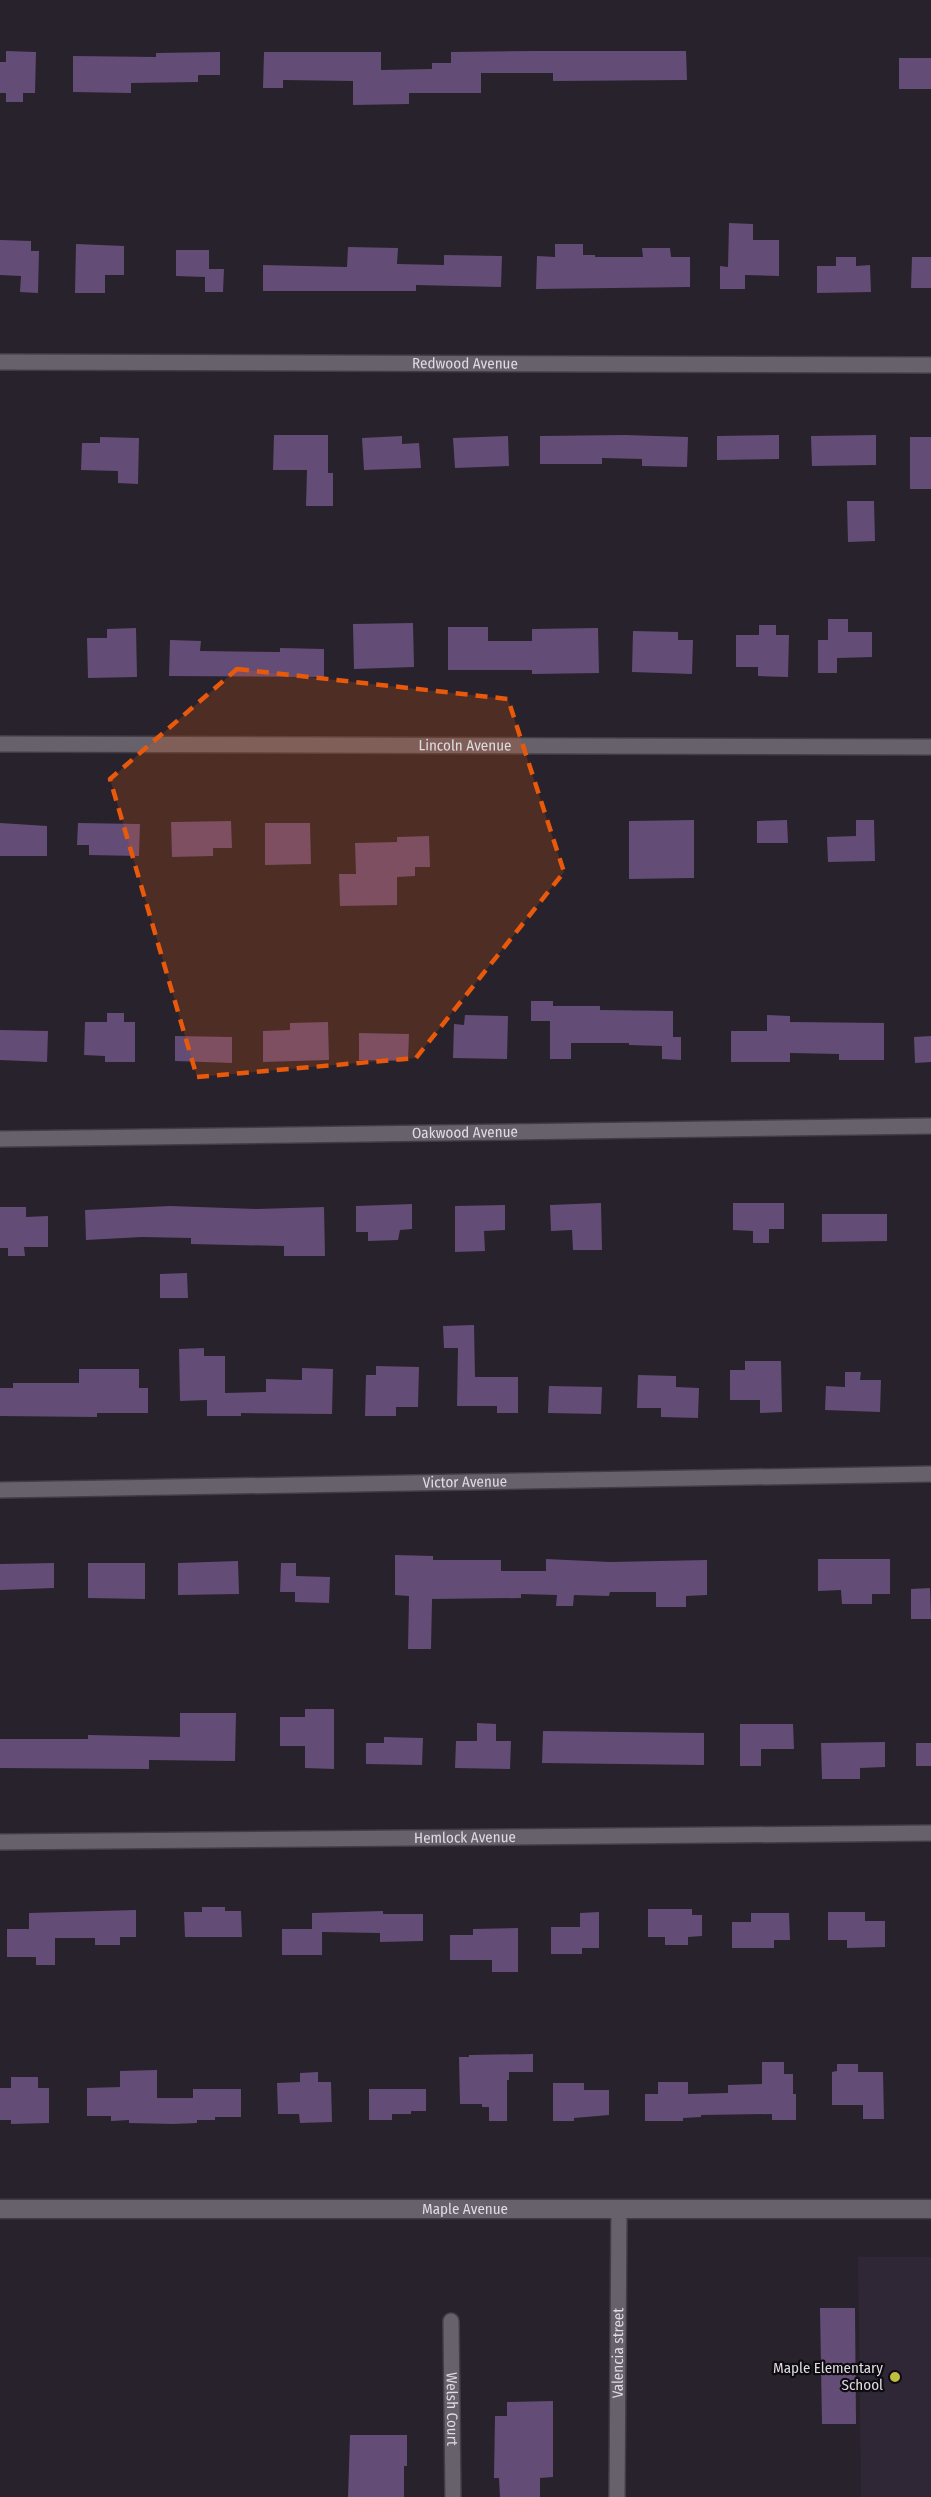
<svg xmlns="http://www.w3.org/2000/svg" width="931" height="2497" font-family="'Fira Sans Condensed',sans-serif">
  <rect width="100%" height="100%" fill="#27222b"/>
  <polygon fill="#2f2736" points="858,2257 931,2257 931,2497 861,2497"/>
  <g fill="#634d76">
    <polygon points="6,51 36,52 35,93 23,93 23,102 6,102 6,93 0,93 0,62 6,62"/>
    <polygon points="533,51 686,51 687,80 553,81 553,73 481,73 481,93 409,93 409,104 353,105 353,81 283,80 283,88 263,88 264,52 381,52 381,70 432,69 432,63 451,63 451,52"/>
    <polygon points="220,52 220,75 198,75 198,82 131,83 131,93 73,92 73,56 156,57 156,53"/>
    <rect x="899" y="58" width="32" height="31"/>
    <polygon points="729,223 753,224 753,240 779,240 779,276 745,275 745,289 720,289 720,266 728,267"/>
    <polygon points="0,240 31,241 31,251 39,251 38,293 20,292 21,276 0,275"/>
    <polygon points="76,244 124,246 124,275 105,275 105,293 75,293"/>
    <polygon points="555,244 583,244 583,255 595,255 595,257 643,257 642,248 670,248 671,257 690,257 690,287 536,289 537,256 555,257"/>
    <polygon points="348,247 398,248 397,264 444,265 444,255 502,256 501,287 416,285 416,291 263,291 263,265 347,267"/>
    <polygon points="176,250 209,250 209,269 224,269 223,292 205,292 205,277 176,276"/>
    <polygon points="836,257 856,257 856,266 870,265 871,292 817,293 817,266 836,266"/>
    <polygon points="912,257 931,257 931,288 911,288"/>
    <polygon points="274,435 328,435 328,473 333,473 333,506 306,506 307,470 273,470"/>
    <polygon points="625,435 688,437 687,467 642,466 642,459 602,458 602,464 540,464 540,436"/>
    <polygon points="779,435 779,459 717,460 717,436"/>
    <polygon points="876,435 876,465 812,466 811,436"/>
    <polygon points="402,436 402,444 419,443 421,468 364,470 362,438"/>
    <polygon points="508,436 509,466 455,468 453,438"/>
    <polygon points="100,437 139,438 138,484 118,483 118,471 81,470 82,443 100,443"/>
    <rect x="910" y="437" width="21" height="52"/>
    <polygon points="847,501 874,501 875,541 848,542"/>
    <polygon points="828,619 848,619 848,632 872,632 872,657 837,658 837,673 818,673 818,640 828,640"/>
    <polygon points="413,623 414,667 354,669 353,624"/>
    <polygon points="759,625 776,625 776,635 789,635 788,677 758,676 758,667 736,667 736,635 759,635"/>
    <polygon points="448,627 488,627 488,641 532,641 532,629 598,628 599,673 532,674 532,670 448,670"/>
    <polygon points="136,628 137,677 88,678 87,638 107,638 107,629"/>
    <polygon points="633,631 678,632 678,640 693,640 692,674 632,672"/>
    <polygon points="170,640 201,641 200,651 280,652 280,648 324,649 324,677 169,676"/>
    <polygon points="694,820 694,878 629,879 629,821"/>
    <polygon points="787,820 788,843 757,843 757,821"/>
    <polygon points="856,820 874,820 875,861 828,862 827,837 856,836"/>
    <polygon points="231,821 232,848 213,848 213,856 172,857 171,822"/>
    <polygon points="0,823 47,826 47,856 0,856"/>
    <polygon points="78,823 140,824 139,856 89,855 89,845 77,845"/>
    <polygon points="265,823 310,823 311,864 265,865"/>
    <polygon points="429,836 430,867 415,867 415,876 397,877 397,905 340,906 339,874 356,874 355,843 397,842 397,837"/>
    <polygon points="531,1001 553,1001 553,1006 600,1006 600,1010 673,1011 673,1037 681,1037 681,1060 662,1059 662,1046 629,1045 629,1043 571,1043 571,1059 550,1059 550,1021 531,1021"/>
    <polygon points="107,1013 124,1013 124,1022 135,1022 135,1062 105,1062 105,1056 84,1055 85,1022 107,1022"/>
    <polygon points="465,1015 508,1016 507,1059 453,1058 454,1024 464,1025"/>
    <polygon points="767,1015 790,1016 790,1022 884,1023 884,1060 839,1060 839,1054 790,1053 790,1062 731,1062 731,1031 767,1031"/>
    <polygon points="328,1022 329,1060 263,1062 263,1031 290,1030 290,1023"/>
    <polygon points="0,1030 48,1031 47,1062 0,1060"/>
    <polygon points="359,1033 409,1034 408,1061 359,1060"/>
    <polygon points="175,1036 232,1037 232,1063 175,1061"/>
    <polygon points="931,1036 931,1062 915,1063 914,1037"/>
    <polygon points="601,1203 602,1250 573,1250 572,1230 551,1231 550,1205"/>
    <polygon points="733,1203 784,1203 784,1229 769,1229 769,1243 753,1243 753,1231 733,1230"/>
    <polygon points="412,1204 412,1229 400,1230 398,1240 368,1241 368,1232 356,1232 356,1206"/>
    <polygon points="505,1205 505,1230 484,1231 485,1251 455,1252 455,1206"/>
    <polygon points="170,1206 257,1209 324,1207 325,1256 284,1256 284,1246 191,1244 191,1238 142,1237 86,1240 85,1210"/>
    <polygon points="0,1207 26,1207 26,1217 48,1216 48,1247 24,1247 25,1256 8,1256 8,1248 0,1248"/>
    <polygon points="822,1214 887,1214 887,1241 822,1242"/>
    <polygon points="187,1273 188,1298 160,1298 160,1274"/>
    <polygon points="474,1325 475,1377 518,1377 518,1413 497,1413 497,1406 457,1406 458,1348 444,1348 443,1326"/>
    <polygon points="204,1348 204,1356 225,1356 225,1393 266,1392 266,1379 302,1380 302,1368 333,1369 332,1414 241,1413 241,1416 207,1416 207,1400 180,1401 179,1349"/>
    <polygon points="745,1361 781,1361 782,1412 760,1413 760,1400 730,1400 730,1370 745,1370"/>
    <polygon points="376,1366 419,1367 418,1407 396,1407 396,1416 365,1416 366,1375 376,1375"/>
    <polygon points="79,1369 139,1369 139,1388 148,1388 148,1413 97,1413 97,1417 0,1416 0,1388 13,1388 13,1383 79,1383"/>
    <polygon points="845,1372 861,1372 860,1380 881,1380 880,1412 825,1410 826,1386 845,1387"/>
    <polygon points="638,1375 676,1376 676,1387 699,1388 698,1418 661,1417 661,1408 637,1408"/>
    <polygon points="549,1386 602,1387 601,1414 548,1413"/>
    <polygon points="395,1555 433,1556 433,1560 501,1560 501,1571 546,1571 546,1559 610,1562 707,1560 707,1595 686,1596 686,1607 656,1607 656,1592 610,1592 609,1596 574,1595 573,1606 556,1606 557,1595 521,1594 521,1598 432,1599 431,1649 408,1649 409,1596 395,1595"/>
    <polygon points="818,1559 890,1559 890,1594 872,1594 872,1604 842,1604 841,1590 818,1591"/>
    <polygon points="238,1561 239,1594 178,1595 178,1563"/>
    <polygon points="54,1563 54,1588 0,1590 0,1564"/>
    <polygon points="88,1563 145,1563 145,1599 88,1598"/>
    <polygon points="281,1563 296,1563 296,1576 330,1577 329,1603 295,1602 295,1592 280,1592"/>
    <polygon points="930,1588 931,1619 911,1619 911,1589"/>
    <polygon points="305,1709 334,1709 334,1769 305,1768 305,1746 280,1746 280,1717 305,1717"/>
    <polygon points="180,1713 236,1713 235,1761 149,1760 149,1769 0,1768 0,1739 88,1739 88,1735 180,1737"/>
    <polygon points="477,1723 496,1724 496,1741 511,1741 510,1769 455,1768 456,1741 477,1741"/>
    <polygon points="740,1724 793,1724 794,1749 761,1749 761,1766 740,1766"/>
    <polygon points="543,1731 704,1733 704,1765 542,1763"/>
    <polygon points="384,1737 423,1738 422,1765 366,1764 366,1743 384,1743"/>
    <polygon points="885,1742 885,1767 860,1768 860,1779 822,1779 821,1743"/>
    <rect x="916" y="1743" width="15" height="23"/>
    <polygon points="202,1907 225,1907 225,1911 241,1911 242,1937 185,1937 184,1912 202,1912"/>
    <polygon points="648,1909 692,1909 692,1915 702,1915 702,1936 688,1937 688,1945 665,1945 665,1937 648,1937"/>
    <polygon points="136,1910 136,1937 120,1937 120,1945 95,1945 95,1938 55,1938 55,1965 36,1965 36,1957 7,1957 7,1929 29,1929 29,1913"/>
    <polygon points="383,1911 383,1914 423,1914 423,1941 380,1942 380,1933 322,1932 322,1955 282,1955 282,1929 312,1929 312,1913"/>
    <polygon points="599,1912 599,1948 582,1948 582,1954 551,1954 551,1927 580,1927 580,1913"/>
    <polygon points="828,1912 865,1912 865,1921 885,1921 885,1947 847,1948 847,1940 828,1940"/>
    <polygon points="751,1913 789,1913 790,1940 774,1940 774,1948 732,1948 732,1922 751,1922"/>
    <polygon points="518,1928 518,1972 492,1972 492,1960 450,1960 450,1935 473,1935 473,1929"/>
    <polygon points="533,2054 533,2072 509,2072 509,2080 507,2080 507,2121 489,2121 489,2107 482,2107 482,2104 460,2104 459,2057 469,2057 469,2055"/>
    <polygon points="762,2062 784,2062 784,2074 793,2074 793,2094 796,2094 796,2120 772,2120 772,2114 701,2115 701,2117 683,2118 683,2121 645,2121 645,2094 658,2094 658,2082 688,2082 688,2094 728,2093 728,2085 762,2084"/>
    <polygon points="837,2064 858,2064 858,2072 883,2072 884,2119 863,2119 863,2105 832,2105 832,2072 837,2071"/>
    <polygon points="157,2070 157,2098 193,2098 193,2089 241,2089 241,2117 215,2117 215,2120 197,2120 197,2123 173,2124 129,2123 129,2120 111,2121 111,2116 87,2116 87,2088 120,2087 120,2071"/>
    <polygon points="318,2072 318,2082 331,2082 332,2122 300,2123 299,2114 278,2114 277,2083 300,2082 300,2073"/>
    <polygon points="11,2077 38,2077 38,2088 49,2088 49,2123 11,2124 11,2120 0,2120 0,2088 11,2088"/>
    <polygon points="553,2083 584,2083 584,2090 609,2090 609,2115 574,2118 574,2121 553,2121"/>
    <polygon points="369,2089 426,2089 426,2111 411,2111 411,2114 392,2114 392,2120 369,2120"/>
    <polygon points="820,2308 855,2308 856,2424 822,2424"/>
    <polygon points="553,2401 553,2477 540,2478 540,2497 500,2497 499,2478 494,2478 495,2416 507,2416 507,2402"/>
    <polygon points="350,2435 407,2435 407,2466 404,2466 404,2497 348,2497"/>
  </g>
  <g fill="none" stroke-linecap="round" stroke-linejoin="round">
    <g stroke="#413d45" stroke-width="18">
      <g id="minor">
        <path id="s1" d="M0,362L931,365"/>
        <path id="s2" d="M0,744L931,747"/>
        <path id="s3" d="M0,1139L931,1126"/>
        <path id="s4" d="M0,1490L931,1474"/>
        <path id="s5" d="M0,1842L931,1833"/>
        <path id="s6" d="M451,2321L453,2497"/>
        <path id="s7" d="M617,2497L619,2209"/>
      </g>
    </g>
    <g stroke="#413d45" stroke-width="21">
      <g id="tertiary">
        <path id="s8" d="M0,2209H931"/>
      </g>
    </g>
    <use href="#minor" stroke="#67616c" stroke-width="15"/>
    <use href="#tertiary" stroke="#67616c" stroke-width="18"/>
  </g>
  <path fill="#e8590c" fill-opacity="0.2" stroke="#e8590c" stroke-width="4.5" stroke-dasharray="12 8" stroke-linejoin="round" d="M237,669L508,699L564,872L416,1058L197,1077L110,779Z"/>
  <circle fill="#c0be41" stroke="#0e0c11" stroke-width="2" cx="895" cy="2377" r="6"/>
  <g text-anchor="middle" dominant-baseline="central" stroke-width="4.5" stroke-linejoin="round" paint-order="stroke">
    <g font-size="15" fill="#dedbe1" stroke="#0e0c11">
      <text stroke="none"><textPath href="#s1" startOffset="465">Redwood Avenue</textPath></text>
      <text stroke="none"><textPath href="#s2" startOffset="465">Lincoln Avenue</textPath></text>
      <text stroke="none"><textPath href="#s3" startOffset="465">Oakwood Avenue</textPath></text>
      <text stroke="none"><textPath href="#s4" startOffset="465">Victor Avenue</textPath></text>
      <text stroke="none"><textPath href="#s5" startOffset="465">Hemlock Avenue</textPath></text>
      <text stroke="none"><textPath href="#s8" startOffset="465">Maple Avenue</textPath></text>
      <text stroke="none"><textPath href="#s7" startOffset="144">Valencia street</textPath></text>
      <text stroke="none"><textPath href="#s6" startOffset="88">Welsh Court</textPath></text>
    </g>
    <g font-size="15" fill="#dedbe1" stroke="#0e0c11" text-anchor="end">
      <text x="883" y="2368">Maple Elementary<tspan x="883" dy="17">School</tspan></text>
    </g>
  </g>
</svg>
